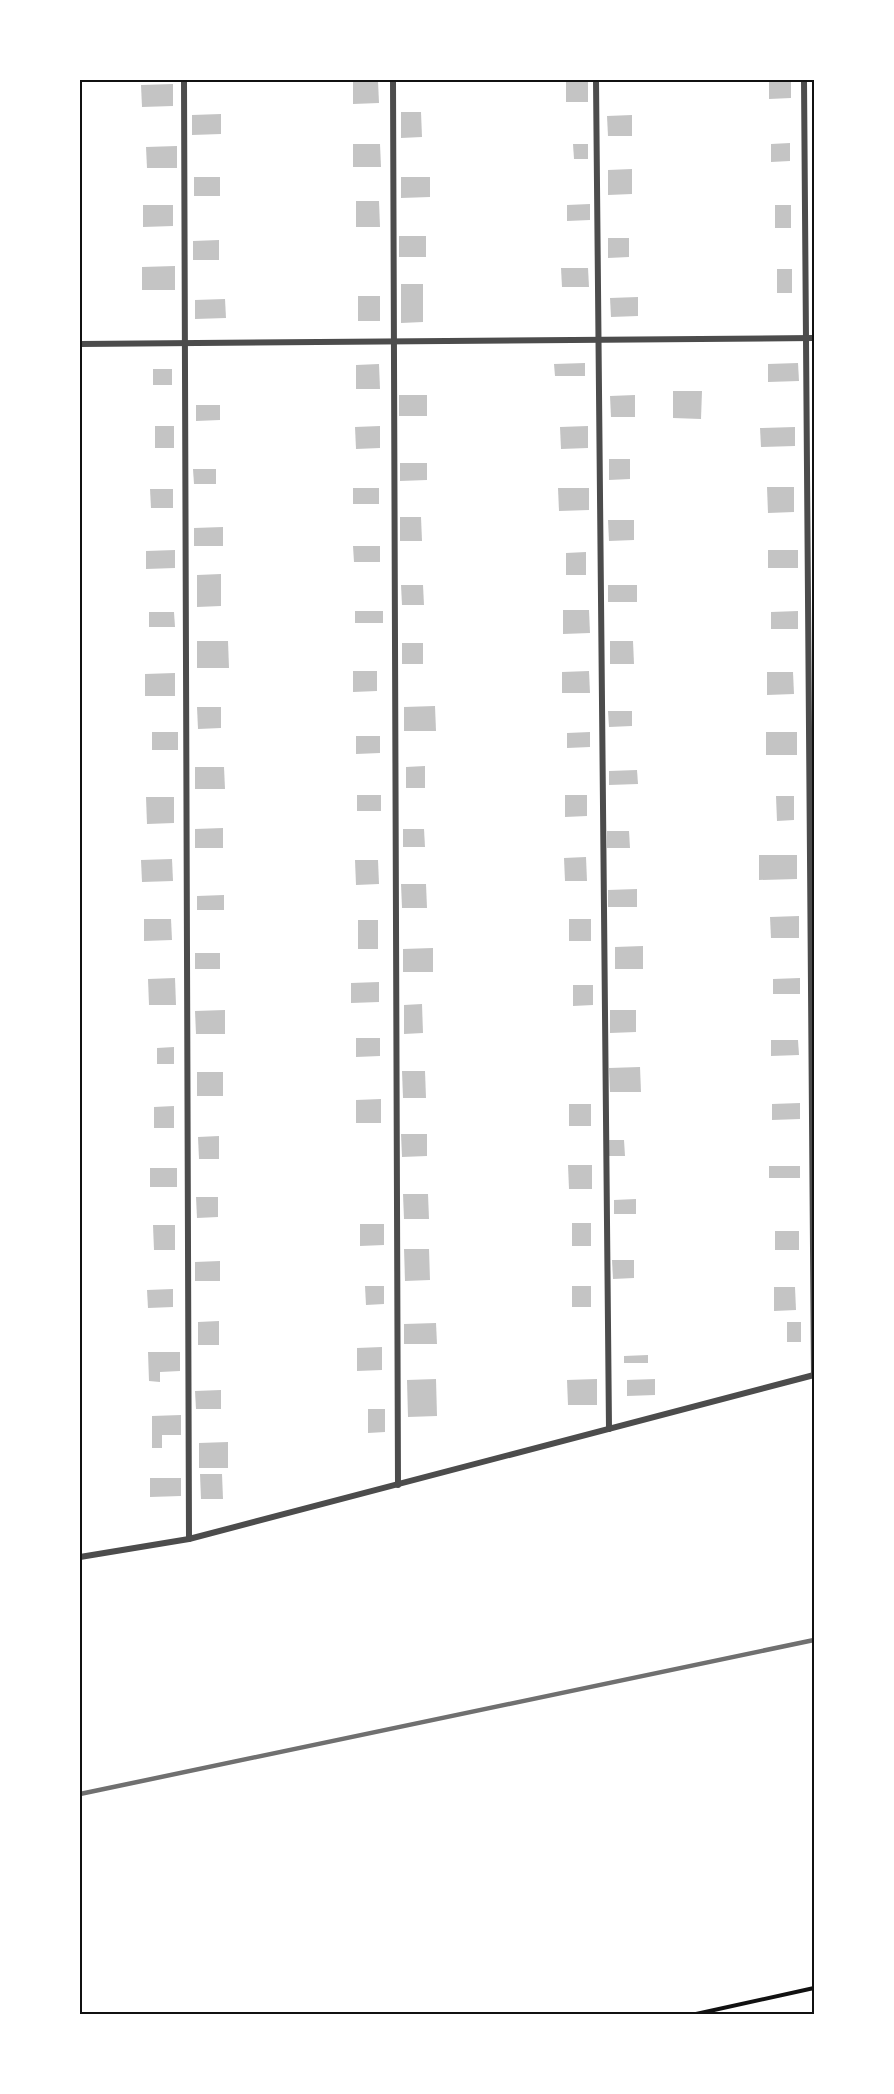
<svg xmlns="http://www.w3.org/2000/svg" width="894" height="2094" font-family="'Fira Sans Condensed',sans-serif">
  <rect width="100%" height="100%" fill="#fff"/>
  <g fill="#c4c4c4">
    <polygon points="791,80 791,98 769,99 769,81"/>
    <polygon points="353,81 378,81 379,103 353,104"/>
    <polygon points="588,81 588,102 566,102 566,82"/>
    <polygon points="173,84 173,106 142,107 141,85"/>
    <polygon points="401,112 421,112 422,137 401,138"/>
    <polygon points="221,114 221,134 192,135 192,115"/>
    <polygon points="632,115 632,136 608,136 607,116"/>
    <polygon points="790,143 790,161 771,162 771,144"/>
    <polygon points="353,144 380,144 381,167 353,167"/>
    <polygon points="573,144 588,144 588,159 574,159"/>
    <polygon points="177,146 177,168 147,168 146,147"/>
    <polygon points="632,169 632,194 608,195 608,170"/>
    <rect x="194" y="177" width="26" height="19"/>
    <polygon points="401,177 430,177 430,197 401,198"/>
    <polygon points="356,201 379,201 380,227 356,227"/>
    <polygon points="590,204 590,220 567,221 567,205"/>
    <polygon points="143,205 173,205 173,226 143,227"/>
    <rect x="775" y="205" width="16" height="23"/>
    <rect x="399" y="236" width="27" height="21"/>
    <polygon points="608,238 629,238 629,257 608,258"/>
    <polygon points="219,240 219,260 193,260 193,241"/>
    <polygon points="175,266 175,290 142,290 142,267"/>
    <polygon points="561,268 588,268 589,287 562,287"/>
    <rect x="777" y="269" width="15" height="24"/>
    <polygon points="401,284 423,284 423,322 401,323"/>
    <rect x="358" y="296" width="22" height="25"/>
    <polygon points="638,297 638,316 611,317 610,298"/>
    <polygon points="225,299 226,318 195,319 195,300"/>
    <polygon points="585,363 585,376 555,376 554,364"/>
    <polygon points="798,363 799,381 768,382 768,364"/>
    <polygon points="379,364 380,389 356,389 356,365"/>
    <rect x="153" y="369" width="19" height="16"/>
    <polygon points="673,391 702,391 701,419 673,418"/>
    <rect x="399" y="395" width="28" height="21"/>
    <polygon points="635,395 635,417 611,417 610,396"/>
    <polygon points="196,405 220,405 220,420 196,421"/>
    <rect x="155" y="426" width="19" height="22"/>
    <polygon points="380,426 380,448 356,449 355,427"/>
    <polygon points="588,426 588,448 561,449 560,427"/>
    <polygon points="795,427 795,446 761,447 760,428"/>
    <polygon points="609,459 630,459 630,479 609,480"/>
    <polygon points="400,463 427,463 427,480 400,481"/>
    <polygon points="193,469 216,469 216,484 194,484"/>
    <polygon points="767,487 794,487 794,512 768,513"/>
    <rect x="353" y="488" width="26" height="16"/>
    <polygon points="558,488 589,488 589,510 559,511"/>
    <polygon points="150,489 173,489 173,508 151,508"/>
    <polygon points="400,517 421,517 422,541 400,541"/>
    <polygon points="608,520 634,520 634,540 609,541"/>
    <polygon points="223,527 223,546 194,546 194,528"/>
    <polygon points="353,546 380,546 380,562 354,562"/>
    <polygon points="175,550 175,568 146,569 146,551"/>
    <rect x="768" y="550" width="30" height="18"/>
    <polygon points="586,552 586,575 566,575 566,553"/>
    <polygon points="221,574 221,606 197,607 197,575"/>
    <polygon points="401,585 423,585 424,605 402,605"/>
    <rect x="608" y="585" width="29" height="17"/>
    <polygon points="563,610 589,610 590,633 563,634"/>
    <rect x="355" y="611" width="28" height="12"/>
    <polygon points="798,611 798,629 771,629 771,612"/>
    <polygon points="149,612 174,612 175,627 149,627"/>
    <polygon points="197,641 228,641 229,668 197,668"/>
    <polygon points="610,641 633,641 634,664 610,664"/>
    <rect x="402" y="643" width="21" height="21"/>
    <polygon points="353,671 377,671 377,691 353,692"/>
    <polygon points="589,671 590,693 562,693 562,672"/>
    <polygon points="767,672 793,672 794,694 767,695"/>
    <polygon points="175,673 175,696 145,696 145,674"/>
    <polygon points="435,706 436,731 404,731 404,707"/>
    <polygon points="197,707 221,707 221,728 198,729"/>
    <polygon points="608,711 632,711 632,726 609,727"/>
    <rect x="152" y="732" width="26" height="18"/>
    <polygon points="590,732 590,747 567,748 567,733"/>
    <rect x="766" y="732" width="31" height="23"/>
    <polygon points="356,736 380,736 380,753 356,754"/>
    <polygon points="425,766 425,788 406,788 406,767"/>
    <polygon points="195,767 224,767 225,789 195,789"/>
    <polygon points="637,770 638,784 609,785 609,771"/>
    <rect x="357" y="795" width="24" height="16"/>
    <polygon points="565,795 587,795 587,816 565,817"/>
    <polygon points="776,796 794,796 794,820 777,821"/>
    <polygon points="146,797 174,797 174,823 147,824"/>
    <polygon points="223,828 223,848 195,848 195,829"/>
    <polygon points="403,829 424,829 425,847 403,847"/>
    <polygon points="607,831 629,831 630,848 607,848"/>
    <polygon points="759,855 797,855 797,879 759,880"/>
    <polygon points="586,857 587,881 565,881 564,858"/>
    <polygon points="172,859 173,881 142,882 141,860"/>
    <polygon points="355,860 378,860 379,884 356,885"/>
    <polygon points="401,884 426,884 427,908 402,908"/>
    <polygon points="637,889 637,907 608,907 608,890"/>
    <polygon points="224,895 224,910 197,910 197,896"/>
    <polygon points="799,916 799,938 771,938 770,917"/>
    <polygon points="144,919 171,919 172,940 144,941"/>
    <rect x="569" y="919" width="22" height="22"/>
    <rect x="358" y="920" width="20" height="29"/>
    <polygon points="643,946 643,969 615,969 615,947"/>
    <polygon points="433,948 433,972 403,972 403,949"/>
    <rect x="195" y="953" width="25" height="16"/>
    <polygon points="175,978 176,1005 149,1005 148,979"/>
    <polygon points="800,978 800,994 773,994 773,979"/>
    <polygon points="379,982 379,1002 351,1003 351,983"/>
    <polygon points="573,985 593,985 593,1005 573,1006"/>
    <polygon points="422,1004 423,1033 404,1034 404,1005"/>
    <polygon points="225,1010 225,1034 196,1034 195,1011"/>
    <polygon points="610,1010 636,1010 636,1032 610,1033"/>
    <polygon points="356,1038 380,1038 380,1056 356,1057"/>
    <polygon points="771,1040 798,1040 799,1055 771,1056"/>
    <polygon points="174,1047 174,1064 157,1064 157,1048"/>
    <polygon points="640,1067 641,1092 610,1092 609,1068"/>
    <polygon points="402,1071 425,1071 426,1098 403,1098"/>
    <rect x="197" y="1072" width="26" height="24"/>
    <polygon points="381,1099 381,1123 356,1123 356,1100"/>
    <polygon points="800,1103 800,1119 772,1120 772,1104"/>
    <rect x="569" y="1104" width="22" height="22"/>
    <polygon points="174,1106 174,1128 154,1128 154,1107"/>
    <polygon points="401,1134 427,1134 427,1156 402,1157"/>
    <polygon points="219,1136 219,1159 199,1159 198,1137"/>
    <polygon points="608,1140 624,1140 625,1156 609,1156"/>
    <polygon points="568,1165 592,1165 592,1189 569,1189"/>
    <rect x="769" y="1166" width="31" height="12"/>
    <rect x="150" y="1168" width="27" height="19"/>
    <polygon points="403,1194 428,1194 429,1219 404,1219"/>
    <polygon points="196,1197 218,1197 218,1217 197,1218"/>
    <polygon points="636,1199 636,1214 614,1214 614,1200"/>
    <rect x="572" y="1223" width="19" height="23"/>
    <polygon points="360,1224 384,1224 384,1245 360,1246"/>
    <polygon points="153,1225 175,1225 175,1250 154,1250"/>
    <rect x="775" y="1231" width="24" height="19"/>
    <polygon points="404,1249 429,1249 430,1280 405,1281"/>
    <polygon points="612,1260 634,1260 634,1278 613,1279"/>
    <polygon points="220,1261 220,1281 195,1281 195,1262"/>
    <polygon points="365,1286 384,1286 384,1304 366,1305"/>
    <rect x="572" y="1286" width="19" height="21"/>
    <polygon points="774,1287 795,1287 796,1310 774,1311"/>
    <polygon points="173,1289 173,1307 148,1308 147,1290"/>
    <polygon points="219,1321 219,1345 198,1345 198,1322"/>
    <rect x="787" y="1322" width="14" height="20"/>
    <polygon points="436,1323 437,1344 404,1344 404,1324"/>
    <polygon points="382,1347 382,1370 357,1371 357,1348"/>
    <polygon points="148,1352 180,1352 180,1371 160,1372 160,1382 149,1381"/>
    <polygon points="648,1355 648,1363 624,1363 624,1356"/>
    <polygon points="436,1379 437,1416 408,1417 407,1380"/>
    <polygon points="597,1379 597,1405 568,1405 567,1380"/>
    <polygon points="655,1379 655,1395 627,1396 627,1380"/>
    <polygon points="221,1390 221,1409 196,1409 195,1391"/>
    <polygon points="368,1409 385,1409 385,1432 368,1433"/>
    <polygon points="181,1415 181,1435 162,1435 162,1448 152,1448 152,1416"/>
    <polygon points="228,1442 228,1468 199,1468 199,1443"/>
    <polygon points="200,1474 222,1474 223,1499 201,1499"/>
    <polygon points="150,1478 181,1478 181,1496 150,1497"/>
  </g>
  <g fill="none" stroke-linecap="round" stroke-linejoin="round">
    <polyline stroke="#111" stroke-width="4" points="696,2014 814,1988"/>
    <g stroke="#4c4c4c" stroke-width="6">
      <polyline points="184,80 189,1539"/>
      <polyline points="393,80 398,1485"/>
      <polyline points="596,80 609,1429"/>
      <polyline points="804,80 814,1376"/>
      <polyline points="80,344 814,338"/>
      <polyline points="80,1557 189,1539 814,1375"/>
    </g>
    <polyline stroke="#707070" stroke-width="4.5" points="80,1794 814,1640"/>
  </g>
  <rect width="894" height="2094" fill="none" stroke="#ffffff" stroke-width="162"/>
  <rect x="81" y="81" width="732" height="1932" fill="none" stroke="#111" stroke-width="2"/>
</svg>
